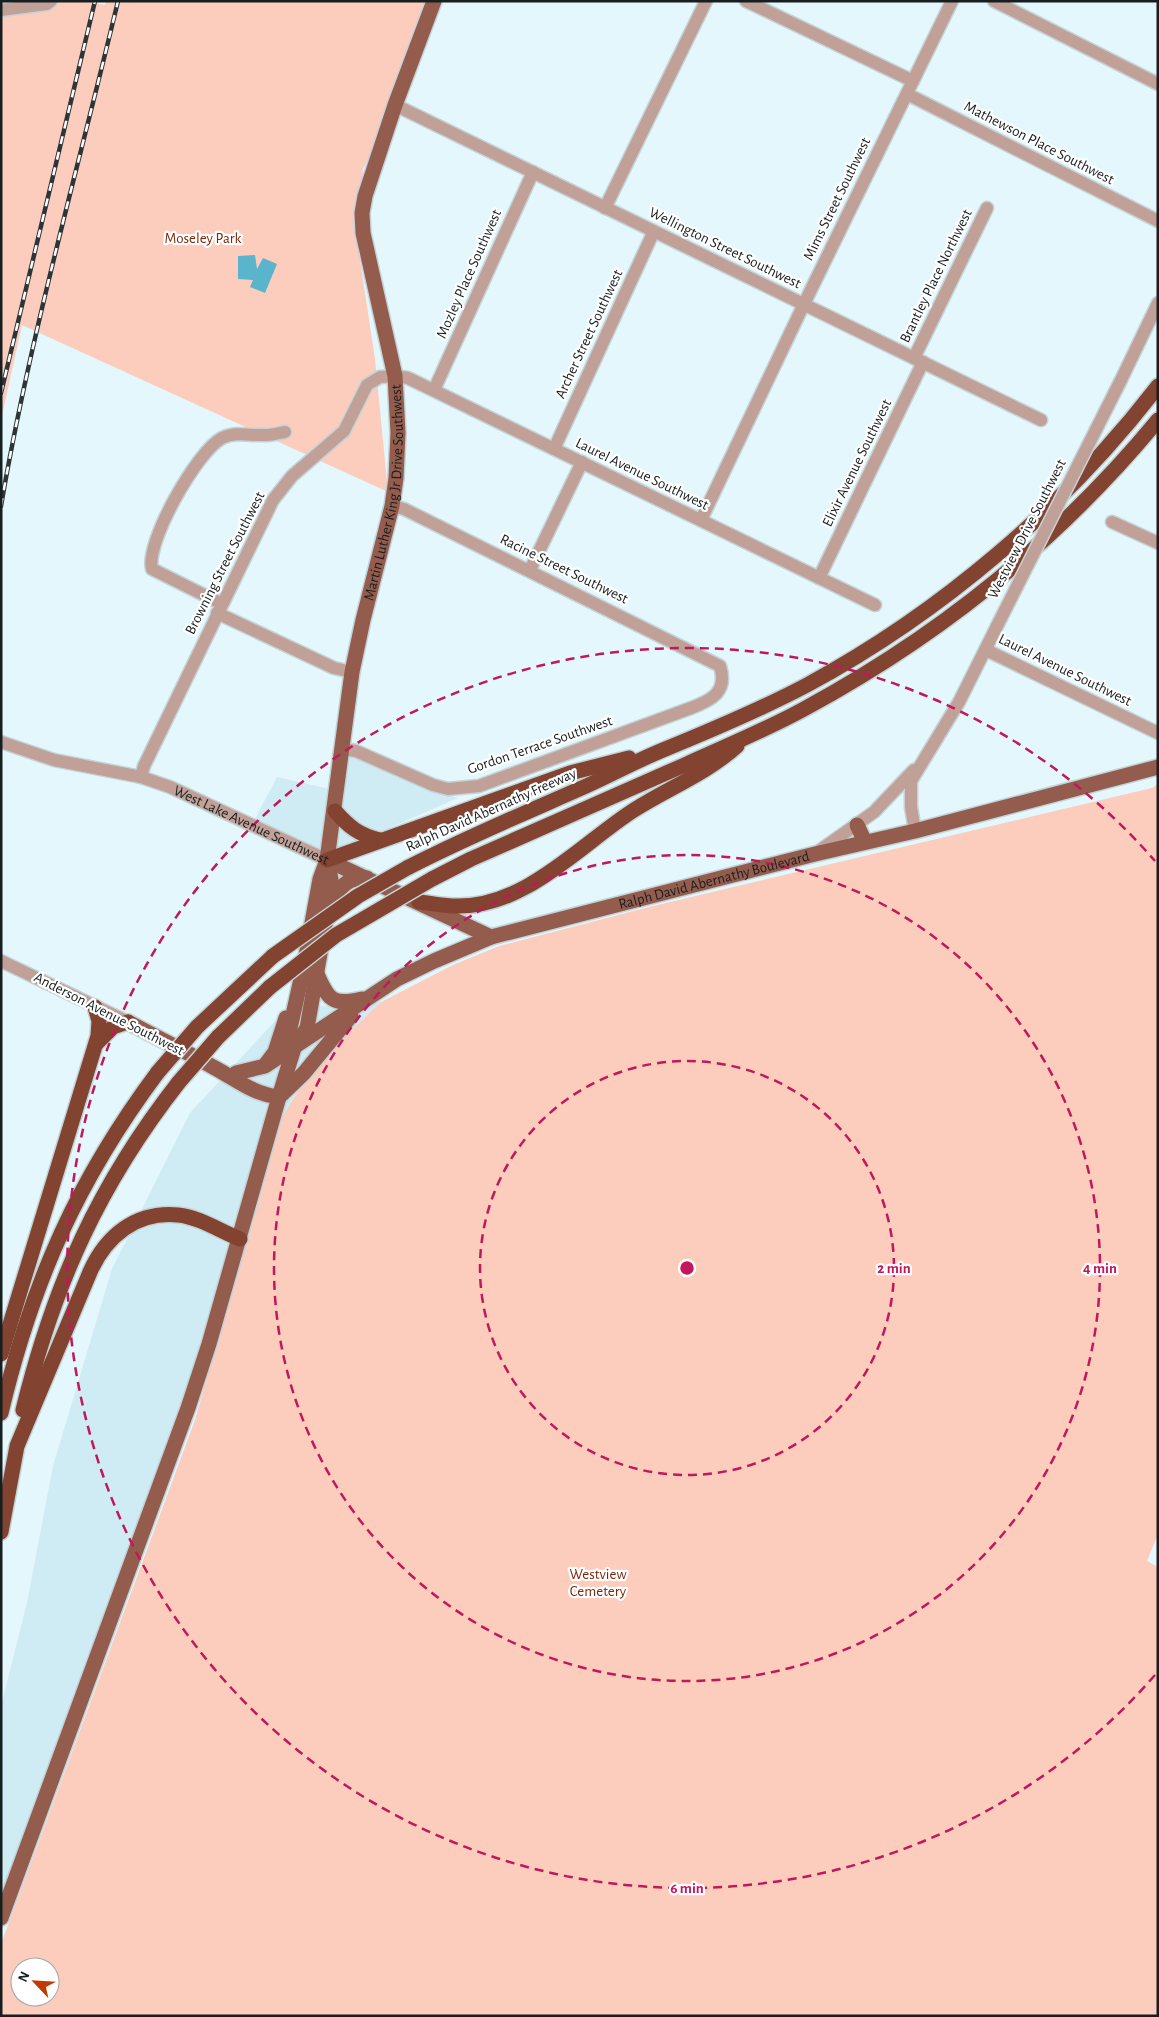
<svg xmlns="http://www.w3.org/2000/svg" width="1159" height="2017" font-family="'Alegreya Sans',sans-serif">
  <rect width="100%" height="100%" fill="#e4f7fc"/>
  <g fill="#cfebf3">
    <polygon points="335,751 354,754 431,790 458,798 350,845 323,852 255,819 277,777 330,789"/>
    <polygon points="381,1002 315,1064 282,1117 218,1319 1,1915 1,1706 27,1603 53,1466 112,1269 190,1113 287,1008"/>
  </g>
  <g fill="#fcccbd" fill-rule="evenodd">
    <polygon points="12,1 87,1 105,5 106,1 437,1 383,131 363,169 358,247 375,359 388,492 22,325 1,420 1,3"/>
    <path d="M1158,784V1534L1147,1561L1158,1567V2016H1V1944L195,1420L282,1117L315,1064L381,1002L453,965L499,946L645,908L1152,788ZM20,1967H50V1997H20Z"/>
  </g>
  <polygon fill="#5ab4cb" points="255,255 257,269 263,258 277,264 265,293 250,287 253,280 238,279 238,256"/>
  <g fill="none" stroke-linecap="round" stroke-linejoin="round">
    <g stroke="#c3d4d9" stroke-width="15">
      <g id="minor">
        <polyline points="746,1 913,81"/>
        <polyline points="994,1 1158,84"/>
        <polyline points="1,10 47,4 51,1"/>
        <polyline points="907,94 1158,221"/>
        <polyline points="395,105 1041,420"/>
        <polyline points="605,208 706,1"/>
        <polyline points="914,358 987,208"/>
        <polyline points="1121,380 1158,303"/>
        <polyline points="434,390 533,172"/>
        <polyline points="554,449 653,233"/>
        <polyline points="701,520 804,304 952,1"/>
        <polyline points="1112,522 1158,543"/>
        <polyline points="530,570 582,462"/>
        <polyline points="819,578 923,362"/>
        <path d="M222,604L152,569C145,543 197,451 222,438C236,431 251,436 267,435C273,435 279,433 285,432"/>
        <polyline points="217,613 334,668 352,672"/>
        <polyline points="986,650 1158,733"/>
        <path id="s1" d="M1,742L54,760L141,777L170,787L327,860"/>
        <path d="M343,749L356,751L433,785L448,789L479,786L691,708C712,700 728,692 720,666L404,509L392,506"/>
        <polyline points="141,777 144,766 273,500 292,476 344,431 367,385 380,377 395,376 408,378 875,605"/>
        <polyline points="915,831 911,807 911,781 959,702 997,626"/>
        <polyline points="819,851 874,812 914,770"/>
        <polyline points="1,961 128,1022"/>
      </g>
    </g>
    <g stroke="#c3d4d9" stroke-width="18">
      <g id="major">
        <polyline points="857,825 865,842"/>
        <polyline points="327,860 491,937"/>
        <path d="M330,901C341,887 347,877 367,878"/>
        <path d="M317,974C328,1000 333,1006 362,999"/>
        <path d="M128,1022C156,1037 185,1051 213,1067C236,1079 252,1094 279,1097"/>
        <path id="s2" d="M294,1048L289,1033L305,961L320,879L327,860L352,672L363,620L392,506L396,478L398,433L395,376L363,233L362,213L365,196L395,105L434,1"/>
        <polyline points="266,1064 275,1052 286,1018"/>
        <path id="s3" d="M236,1073L265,1066L397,979L434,961L491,937L815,854L915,831L1158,767"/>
        <polyline points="280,1096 304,1073 351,1016"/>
        <polyline points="1,1918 188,1408 209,1344 279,1097 294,1048 307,1028 329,902 331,879 327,860"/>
      </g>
    </g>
    <g stroke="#c3d4d9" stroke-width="18">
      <g id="highway">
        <path d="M335,811C349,827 359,835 380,840"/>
        <polyline points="327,860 570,773 629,758"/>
        <path d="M407,868C465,838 525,813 584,787C611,775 636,761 663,750C712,730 760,710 807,685C942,612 1065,507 1158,386"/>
        <path d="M432,879L471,859C541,828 610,798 680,767C721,748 764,731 804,709C941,635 1059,540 1158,420"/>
        <path d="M419,902C431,903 444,906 456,906C525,908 581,844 634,810C669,788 707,773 737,746"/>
        <polyline points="197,1027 273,956"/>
        <polyline points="218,1037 270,987"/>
        <polyline points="97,1043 113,1027 128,1022"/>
        <polyline points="1,1354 98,1036 99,1021 95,1007"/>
        <path d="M23,1410C54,1284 99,1184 179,1082"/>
        <path d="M1,1413C32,1282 78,1179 158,1072"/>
        <path d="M1,1532L17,1446L90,1272C106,1236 136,1211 178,1215C199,1217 220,1231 240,1239"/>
      </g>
    </g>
    <use href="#minor" stroke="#c1a197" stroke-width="12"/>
    <use href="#major" stroke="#945c4c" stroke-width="15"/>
    <use href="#highway" stroke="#824330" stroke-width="15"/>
    <g stroke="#2d3537" stroke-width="4.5">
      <g id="rail">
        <polyline points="1,393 95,1"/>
        <path d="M1,506C30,336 78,169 118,1"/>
      </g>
    </g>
    <use href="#rail" stroke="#fff" stroke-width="2.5" stroke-dasharray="8" stroke-linecap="butt"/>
    <g stroke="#c3d4d9" stroke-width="15" stroke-linecap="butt">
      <polyline id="minor-bridge" points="997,626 1121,380"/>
    </g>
    <g stroke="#c3d4d9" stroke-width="18" stroke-linecap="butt">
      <g id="highway-bridge">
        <polyline points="273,956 358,896 407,868"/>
        <polyline points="270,987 336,935 432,879"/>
        <polyline points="158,1072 197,1027"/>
        <polyline points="179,1082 218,1037"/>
      </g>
    </g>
    <use href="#minor-bridge" stroke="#c1a197" stroke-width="12"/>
    <use href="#highway-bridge" stroke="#824330" stroke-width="15"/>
  </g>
  <g fill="none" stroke="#c2185b" stroke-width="2.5" stroke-dasharray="9 6">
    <circle cx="687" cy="1268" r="207"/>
    <circle cx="687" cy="1268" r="413"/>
    <path d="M1155 1675A620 620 0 1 1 1155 861"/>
  </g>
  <g text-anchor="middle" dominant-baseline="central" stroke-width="4.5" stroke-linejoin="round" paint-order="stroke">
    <g font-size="15" fill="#171e20" stroke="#fff">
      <text transform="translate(1039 143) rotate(27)">Mathewson Place Southwest</text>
      <text transform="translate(837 199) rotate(-64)">Mims Street Southwest</text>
      <text transform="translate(725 248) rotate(26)">Wellington Street Southwest</text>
      <text transform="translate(469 274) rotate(-66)">Mozley Place Southwest</text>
      <text transform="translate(936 276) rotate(-64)">Brantley Place Northwest</text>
      <text transform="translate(589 334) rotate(-65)">Archer Street Southwest</text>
      <text transform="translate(857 463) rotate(-64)">Elixir Avenue Southwest</text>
      <text transform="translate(642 474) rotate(26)">Laurel Avenue Southwest</text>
      <text stroke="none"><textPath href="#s2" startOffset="566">Martin Luther King Jr Drive Southwest</textPath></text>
      <text transform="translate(1027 529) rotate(-63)">Westview Drive Southwest</text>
      <text transform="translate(225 563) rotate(-63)">Browning Street Southwest</text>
      <text transform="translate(564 569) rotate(26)">Racine Street Southwest</text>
      <text transform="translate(1065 670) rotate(26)">Laurel Avenue Southwest</text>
      <text transform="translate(540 745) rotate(-19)">Gordon Terrace Southwest</text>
      <text transform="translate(491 810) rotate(-24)">Ralph David Abernathy Freeway</text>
      <text stroke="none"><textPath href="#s1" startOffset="265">West Lake Avenue Southwest</textPath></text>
      <text stroke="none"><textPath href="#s3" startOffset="521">Ralph David Abernathy Boulevard</textPath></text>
      <text transform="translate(109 1014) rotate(27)">Anderson Avenue Southwest</text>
    </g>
    <g font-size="15" fill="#7a270b" stroke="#fff">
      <text x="203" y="238">Moseley Park</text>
      <text x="598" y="1574">Westview<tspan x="598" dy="17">Cemetery</tspan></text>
    </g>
  </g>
  <circle cx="687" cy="1268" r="8" fill="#c2185b" stroke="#fff" stroke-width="2.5"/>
  <g font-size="15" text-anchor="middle" font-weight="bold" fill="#c2185b" stroke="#fff" stroke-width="4.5" stroke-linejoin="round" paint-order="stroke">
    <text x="894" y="1273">2 min</text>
    <text x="1100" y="1273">4 min</text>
    <text x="687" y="1893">6 min</text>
  </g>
  <rect width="1159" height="2017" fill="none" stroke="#171e20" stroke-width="5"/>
  <g transform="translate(35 1982) rotate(295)"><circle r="24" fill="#ffffff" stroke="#a2a5a6"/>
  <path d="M0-4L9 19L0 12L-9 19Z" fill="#c23a03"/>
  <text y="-8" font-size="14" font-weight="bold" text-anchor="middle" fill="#171e20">N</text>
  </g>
</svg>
